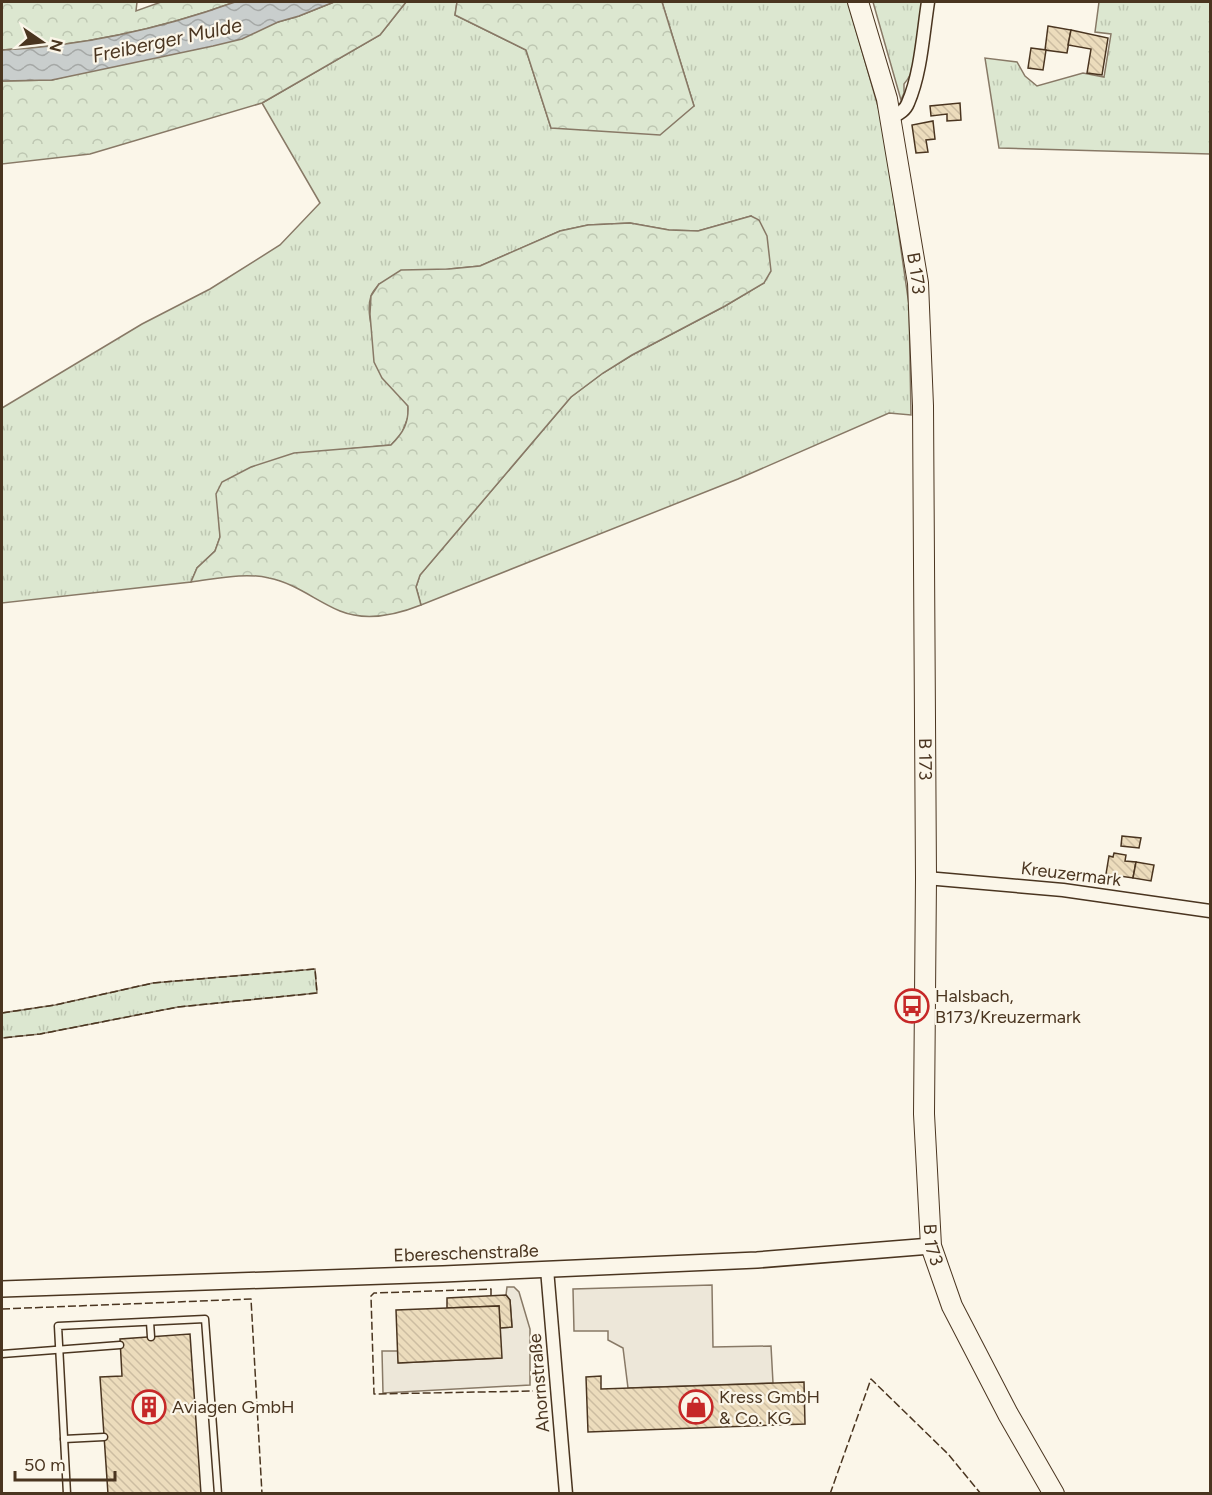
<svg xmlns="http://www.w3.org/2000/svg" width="1212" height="1495" font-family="Figtree,sans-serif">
  <defs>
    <pattern id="grass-tufts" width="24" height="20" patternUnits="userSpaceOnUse" patternTransform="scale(1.5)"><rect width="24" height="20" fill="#dce7d0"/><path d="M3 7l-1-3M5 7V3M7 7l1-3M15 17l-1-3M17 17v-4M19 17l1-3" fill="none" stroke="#bec7b2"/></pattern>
    <pattern id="forest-crowns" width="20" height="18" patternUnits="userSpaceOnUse" patternTransform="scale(1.5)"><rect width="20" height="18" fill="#dce7d0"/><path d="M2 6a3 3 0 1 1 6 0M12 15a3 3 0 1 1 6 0" fill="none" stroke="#bec7b2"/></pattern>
    <pattern id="water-waves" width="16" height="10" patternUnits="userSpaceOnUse" patternTransform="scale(1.5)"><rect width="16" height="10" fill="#c9cecd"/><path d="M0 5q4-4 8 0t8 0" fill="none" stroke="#a5a8a6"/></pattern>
    <pattern id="building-back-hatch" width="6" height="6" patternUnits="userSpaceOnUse" patternTransform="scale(1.5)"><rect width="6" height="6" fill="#ecdcbc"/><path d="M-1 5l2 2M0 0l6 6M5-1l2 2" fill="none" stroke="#ccbda1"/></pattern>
  </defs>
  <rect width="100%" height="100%" fill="#fbf6e9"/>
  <g fill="url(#grass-tufts)" stroke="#887966" stroke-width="1.5">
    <path d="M406,2H457L455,15L526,50L551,128L694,106L662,2H848L883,124L909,305L911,415L889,413L738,479L421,605L416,587L420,575L571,397L603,373L632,355L725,306L764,283L751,216L698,231L669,230L630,223L588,225L560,231L480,266L449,269L379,284C377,287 372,292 371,296C362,322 391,386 408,406V417L402,433L391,445L348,449L219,516L220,537L215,551L197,568L191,582L2,603V408L142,324L210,289L280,245L320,203L262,103L380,35Z"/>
    <path d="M873,2H924C920,24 920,67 904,84V93L901,100Z"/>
    <polygon points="1099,2 1210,2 1210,154 999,148 985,58 1017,62 1025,76 1037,86 1083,73 1104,77 1111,34 1095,32"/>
    <polygon points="315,969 317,993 178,1007 40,1034 2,1038 2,1013 55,1005 153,983"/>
  </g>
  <g fill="url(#forest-crowns)" stroke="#887966" stroke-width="1.5">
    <path d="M2,2H137L136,11L161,2H235C160,29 81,46 2,50Z"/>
    <polygon points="334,2 406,2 380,35 262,103 90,154 2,164 2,81 52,80 278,22 299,16"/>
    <polygon points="457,2 662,2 694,106 660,135 551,128 526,50 455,15"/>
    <path d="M751,216L759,220L767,236L771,271L764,283L725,306L632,355L603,373L571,397L420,575L416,587L421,605C396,615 367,622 340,611C316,601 295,583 269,578C244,572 216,579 191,582L197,568L215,551L220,537L216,494L222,482L251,467L294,453L391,445C403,433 409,423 408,406L382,378L374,362L370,314L371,296L379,284L401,270L449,269L480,266L560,231L588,225L630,223L669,230L698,231Z"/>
  </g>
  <g fill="#ede7d9" stroke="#887966" stroke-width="1.5">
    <polygon points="712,1285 713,1347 771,1346 773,1383 628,1388 623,1348 608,1340 608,1331 574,1331 573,1289"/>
    <polygon points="507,1287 514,1287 519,1292 530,1329 530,1385 383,1393 382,1351 398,1351 399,1363 501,1358 500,1328 512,1327 510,1300 506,1295"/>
  </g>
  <path fill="url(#water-waves)" stroke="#887966" stroke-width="1.5" d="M235,2H334L299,16L278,22L242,39L213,46L52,80L2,81V50C81,46 160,29 235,2Z"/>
  <g fill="url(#building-back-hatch)" stroke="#4a3520" stroke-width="1.5">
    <polygon points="1048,26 1071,30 1067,53 1045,50"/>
    <polygon points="1071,30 1108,38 1102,75 1087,73 1091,49 1068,45"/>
    <polygon points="1031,48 1046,50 1043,70 1028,68"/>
    <polygon points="960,103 961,120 947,121 947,114 931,116 930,106"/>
    <polygon points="933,121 935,139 926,140 928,152 916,153 912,125"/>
    <polygon points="1122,836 1141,838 1139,848 1121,846"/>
    <polygon points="1114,853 1126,855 1125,861 1136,862 1133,878 1106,874 1109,856 1113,857"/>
    <polygon points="1136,862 1154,865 1151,881 1133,878"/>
    <polygon points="506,1295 510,1300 512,1327 500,1328 499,1306 447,1308 447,1298"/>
    <polygon points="499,1306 502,1358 398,1363 396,1310"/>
    <polygon points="190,1334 201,1494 108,1494 100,1377 122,1376 120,1339"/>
    <polygon points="601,1376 601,1389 804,1382 805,1424 588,1432 586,1377"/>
  </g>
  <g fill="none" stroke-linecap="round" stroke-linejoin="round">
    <g stroke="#4a3520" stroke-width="9">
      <g id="service">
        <polyline points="150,1322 151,1337"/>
        <polyline points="2,1354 120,1345"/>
        <polyline points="64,1439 104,1437"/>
        <polyline points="67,1494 58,1326 205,1319 218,1494"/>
      </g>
    </g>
    <g stroke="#4a3520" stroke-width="15">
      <g id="minor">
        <path d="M891,118C898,114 905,111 908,103C921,73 923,34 928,2"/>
        <polyline points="926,878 1063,890 1210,911"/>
        <polyline points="547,1269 566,1494"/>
      </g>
    </g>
    <g stroke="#4a3520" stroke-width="18">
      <polyline id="tertiary" points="2,1289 443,1274 757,1260 931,1246"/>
    </g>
    <g stroke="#4a3520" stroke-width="22">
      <g id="primary">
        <path id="s1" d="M858,2L887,99L918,283L923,406L926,878L924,1114L931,1246L952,1306L1008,1414L1054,1494"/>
      </g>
    </g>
    <use href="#service" stroke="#fbf6e9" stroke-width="6"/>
    <use href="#minor" stroke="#fbf6e9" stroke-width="12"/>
    <use href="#tertiary" stroke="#fbf6e9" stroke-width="15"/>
    <use href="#primary" stroke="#fbf6e9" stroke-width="20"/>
    <g stroke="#4a3520" stroke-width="1.5" stroke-dasharray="8 3" stroke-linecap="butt">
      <polyline points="2,1013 55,1005 153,983 315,969 317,993 178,1007 40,1034 2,1038"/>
      <polyline points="491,1296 491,1289 374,1293 371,1296 374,1394 533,1391"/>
      <polyline points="2,1309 251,1299 262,1494"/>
      <polyline points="830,1494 871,1379 948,1454 981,1494"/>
    </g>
  </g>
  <defs>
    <g id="bus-ring" transform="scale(1.725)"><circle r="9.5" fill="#fbf6e9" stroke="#c62828" stroke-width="1.5"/><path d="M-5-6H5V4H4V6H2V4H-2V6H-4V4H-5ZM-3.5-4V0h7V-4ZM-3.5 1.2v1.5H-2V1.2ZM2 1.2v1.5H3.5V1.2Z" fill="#c62828"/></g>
    <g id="building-ring" transform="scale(1.725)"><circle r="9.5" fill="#fbf6e9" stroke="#c62828" stroke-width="1.5"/><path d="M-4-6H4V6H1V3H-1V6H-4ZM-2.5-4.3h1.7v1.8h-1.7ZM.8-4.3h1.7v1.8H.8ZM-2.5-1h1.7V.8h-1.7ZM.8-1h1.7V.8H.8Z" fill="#c62828"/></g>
    <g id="shop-ring" transform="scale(1.725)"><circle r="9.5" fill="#fbf6e9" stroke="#c62828" stroke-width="1.5"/><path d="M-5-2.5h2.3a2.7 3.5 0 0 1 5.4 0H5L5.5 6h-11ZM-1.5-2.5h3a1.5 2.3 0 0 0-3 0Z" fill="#c62828"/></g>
  </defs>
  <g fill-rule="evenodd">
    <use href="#bus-ring" x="912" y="1006"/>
    <use href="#building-ring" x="149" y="1407"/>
    <use href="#shop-ring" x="696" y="1407"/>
  </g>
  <g text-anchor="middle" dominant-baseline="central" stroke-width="4.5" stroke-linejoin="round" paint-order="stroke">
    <g font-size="18" fill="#4a3520" stroke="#fbf6e9">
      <text stroke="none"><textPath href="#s1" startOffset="278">B 173</textPath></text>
      <text stroke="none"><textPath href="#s1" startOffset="764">B 173</textPath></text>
      <text transform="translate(1071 874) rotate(7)">Kreuzermark</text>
      <text stroke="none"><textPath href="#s1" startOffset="1250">B 173</textPath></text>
      <text transform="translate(466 1253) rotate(-2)">Ebereschenstraße</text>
      <text transform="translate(539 1383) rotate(-95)">Ahornstraße</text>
    </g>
    <g font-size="18" fill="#4a3520" stroke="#fbf6e9" text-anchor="start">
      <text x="935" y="996">Halsbach,<tspan x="935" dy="21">B173/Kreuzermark</tspan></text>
      <text x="719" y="1397">Kress GmbH<tspan x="719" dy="21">&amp; Co. KG</tspan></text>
      <text x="172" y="1407">Aviagen GmbH</text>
    </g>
    <g font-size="20" font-style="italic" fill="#4a3520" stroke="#fbf6e9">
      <text transform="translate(167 40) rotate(-12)">Freiberger Mulde</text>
    </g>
  </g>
  <rect width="1212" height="1495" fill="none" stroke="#4a3520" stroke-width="6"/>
  <g transform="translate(42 42) rotate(104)" stroke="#fbf6e9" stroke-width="4.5" paint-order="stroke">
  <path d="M0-4.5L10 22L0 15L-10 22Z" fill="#4a3520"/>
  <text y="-9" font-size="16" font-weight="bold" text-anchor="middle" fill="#4a3520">N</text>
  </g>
  <path d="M15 1471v9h100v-9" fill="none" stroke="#4a3520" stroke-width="3"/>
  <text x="24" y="1471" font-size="18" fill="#4a3520" stroke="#fbf6e9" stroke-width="4.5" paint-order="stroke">50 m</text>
</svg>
